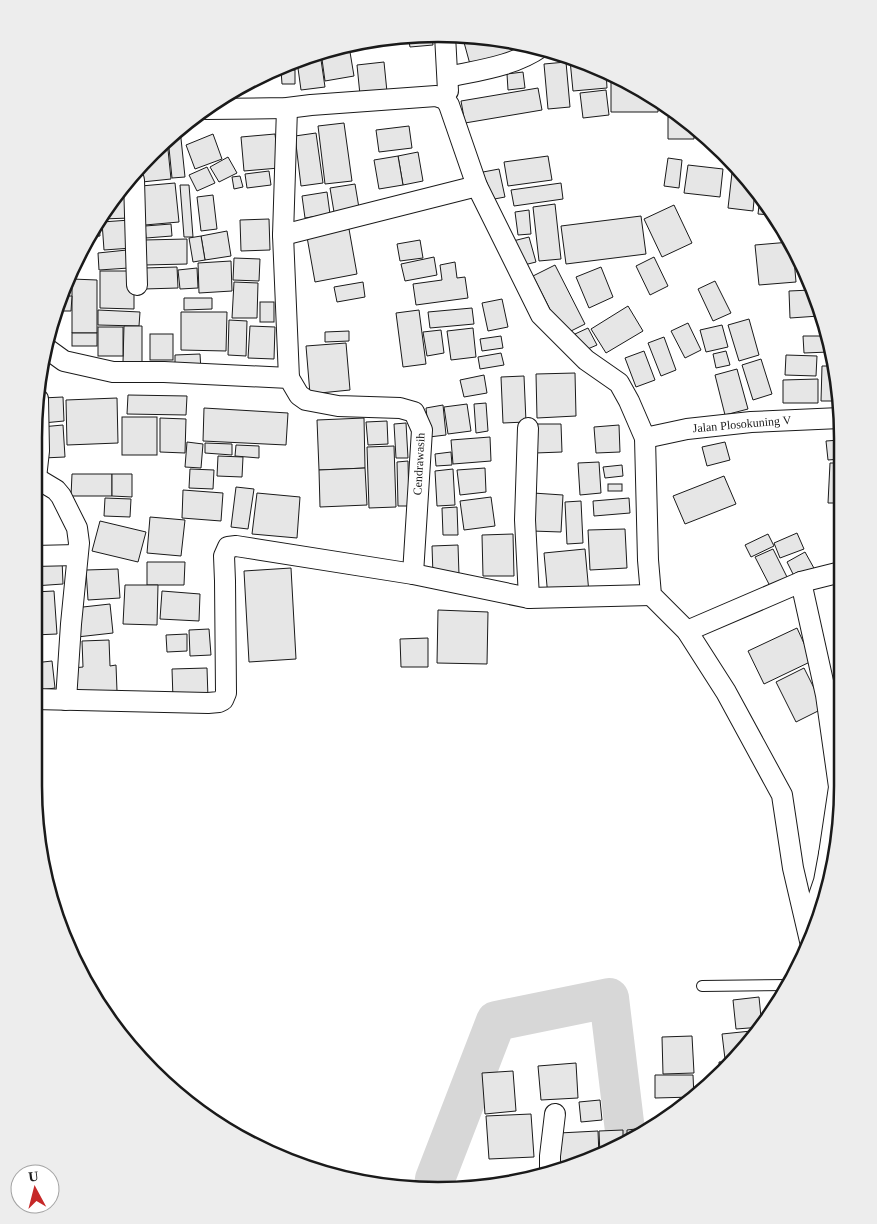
<svg xmlns="http://www.w3.org/2000/svg" width="877" height="1224" font-family="'Times New Roman',serif">
  <rect width="100%" height="100%" fill="#fff"/>
  <g fill="none" stroke-linecap="round" stroke-linejoin="round">
    <polyline stroke="#d7d7d7" stroke-width="40" points="434,1187 435,1179 496,1021 609,998 626,1139"/>
  </g>
  <g fill="#e6e6e6" stroke="#1a1a1a">
    <polygon points="462,35 513,43 516,58 471,68"/>
    <polygon points="408,36 432,36 433,45 410,47"/>
    <polygon points="349,46 354,76 325,81 321,52"/>
    <polygon points="320,53 325,87 301,90 297,61 309,55"/>
    <polygon points="570,60 575,60 606,71 607,88 573,91"/>
    <polygon points="384,62 387,92 360,95 357,65"/>
    <polygon points="566,62 570,107 548,109 544,64"/>
    <polygon points="281,70 295,70 295,84 282,84"/>
    <polygon points="523,72 525,88 508,90 507,74"/>
    <polygon points="611,73 618,76 658,101 658,112 611,112"/>
    <polygon points="538,88 542,110 465,123 461,101"/>
    <polygon points="606,90 609,115 583,118 580,93"/>
    <polygon points="683,116 694,126 694,139 668,139 668,117"/>
    <polygon points="344,123 352,181 325,184 318,126"/>
    <polygon points="409,126 412,148 379,152 376,130"/>
    <polygon points="178,129 180,129 185,177 172,178 168,138"/>
    <polygon points="316,133 323,183 301,186 295,136"/>
    <polygon points="213,134 222,159 195,169 186,145"/>
    <polygon points="275,134 279,168 244,171 241,137"/>
    <polygon points="167,140 171,179 142,182 141,171"/>
    <polygon points="418,152 423,181 403,185 398,156"/>
    <polygon points="398,156 403,185 379,189 374,160"/>
    <polygon points="548,156 552,180 508,186 504,162"/>
    <polygon points="228,157 237,173 219,182 210,167"/>
    <polygon points="668,158 682,160 679,188 664,186"/>
    <polygon points="733,164 743,172 755,190 753,211 728,208"/>
    <polygon points="688,165 723,169 720,197 684,193"/>
    <polygon points="207,167 215,183 197,191 189,175"/>
    <polygon points="499,169 505,197 489,200 483,172"/>
    <polygon points="269,171 271,185 247,188 245,174"/>
    <polygon points="240,176 243,187 234,189 232,177"/>
    <polygon points="175,183 179,222 145,225 141,186"/>
    <polygon points="561,183 563,199 514,206 511,190"/>
    <polygon points="355,184 359,208 334,212 330,188"/>
    <polygon points="180,185 189,185 193,237 184,237"/>
    <polygon points="129,192 130,218 102,219 124,193"/>
    <polygon points="327,192 330,214 305,218 302,196"/>
    <polygon points="213,195 217,229 201,231 197,197"/>
    <polygon points="760,197 772,215 758,214"/>
    <polygon points="555,204 561,259 539,261 533,207"/>
    <polygon points="674,205 692,243 662,257 644,219"/>
    <polygon points="529,210 531,234 518,235 515,212"/>
    <polygon points="641,216 646,254 566,264 561,226"/>
    <polygon points="269,219 270,250 241,251 240,220"/>
    <polygon points="130,220 132,248 104,250 102,222"/>
    <polygon points="99,222 100,236 88,237 88,236"/>
    <polygon points="171,224 172,236 146,238 145,226"/>
    <polygon points="349,229 357,274 315,282 307,237"/>
    <polygon points="227,231 231,256 205,260 201,236"/>
    <polygon points="201,236 205,260 193,262 189,238"/>
    <polygon points="529,237 536,262 520,266 513,241"/>
    <polygon points="187,239 187,264 145,265 144,240"/>
    <polygon points="420,240 423,258 400,261 397,244"/>
    <polygon points="790,242 793,247 796,282 759,285 755,245"/>
    <polygon points="127,250 129,268 99,270 98,253"/>
    <polygon points="434,257 437,275 405,281 401,264"/>
    <polygon points="654,257 668,286 650,295 636,266"/>
    <polygon points="234,258 260,259 259,281 233,280"/>
    <polygon points="231,261 232,291 199,293 198,263"/>
    <polygon points="455,262 457,278 465,277 468,298 416,305 413,284 442,280 440,265"/>
    <polygon points="555,265 585,324 563,335 533,276"/>
    <polygon points="177,267 178,288 144,289 144,268"/>
    <polygon points="601,267 613,297 589,308 576,277"/>
    <polygon points="197,268 198,288 180,289 178,270"/>
    <polygon points="100,271 134,271 134,309 100,308"/>
    <polygon points="72,279 97,280 97,333 72,333"/>
    <polygon points="715,281 731,313 713,321 698,289"/>
    <polygon points="234,282 258,283 257,318 232,318"/>
    <polygon points="363,282 365,297 337,302 334,287"/>
    <polygon points="811,290 819,316 790,318 789,291"/>
    <polygon points="66,296 72,296 71,311 60,311"/>
    <polygon points="184,298 212,298 212,309 184,310"/>
    <polygon points="502,299 508,327 488,331 482,303"/>
    <rect x="260" y="302" width="14" height="20"/>
    <polygon points="628,306 643,331 606,353 591,329"/>
    <polygon points="472,308 474,324 430,328 428,312"/>
    <polygon points="98,310 140,312 139,326 98,325"/>
    <polygon points="419,310 426,364 403,367 396,313"/>
    <polygon points="181,312 227,312 226,351 181,350"/>
    <polygon points="749,319 759,355 739,361 728,325"/>
    <polygon points="229,320 247,321 246,356 228,355"/>
    <polygon points="688,323 701,350 685,358 671,331"/>
    <polygon points="722,325 728,347 706,352 700,330"/>
    <polygon points="124,326 142,326 142,362 123,362"/>
    <polygon points="250,326 275,327 274,359 248,358"/>
    <rect x="98" y="327" width="25" height="29"/>
    <polygon points="473,328 476,357 451,360 447,331"/>
    <polygon points="588,328 597,345 583,351 575,334"/>
    <polygon points="441,330 444,353 427,356 423,332"/>
    <polygon points="349,331 349,341 325,342 325,332"/>
    <rect x="72" y="333" width="25" height="13"/>
    <rect x="150" y="334" width="23" height="26"/>
    <polygon points="501,336 503,348 482,351 480,339"/>
    <polygon points="803,336 825,336 829,352 804,353"/>
    <polygon points="664,337 676,370 661,376 648,343"/>
    <polygon points="346,343 350,390 310,394 306,346"/>
    <polygon points="644,351 655,380 636,387 625,358"/>
    <polygon points="726,351 730,365 716,368 713,354"/>
    <polygon points="501,353 504,365 480,369 478,357"/>
    <polygon points="200,354 201,371 175,371 175,355"/>
    <polygon points="786,355 817,356 816,376 785,375"/>
    <polygon points="761,359 772,394 753,400 742,365"/>
    <polygon points="822,366 834,366 840,385 840,401 821,401"/>
    <polygon points="737,369 748,409 725,415 715,375"/>
    <polygon points="575,373 576,416 537,418 536,374"/>
    <polygon points="484,375 487,393 464,397 460,380"/>
    <polygon points="524,376 526,422 503,423 501,377"/>
    <polygon points="818,379 818,403 783,403 783,380"/>
    <polygon points="128,395 187,396 186,415 127,414"/>
    <polygon points="63,397 64,421 43,423 42,398"/>
    <polygon points="117,398 118,443 67,445 66,400"/>
    <polygon points="486,403 488,431 476,433 474,404"/>
    <polygon points="467,404 471,431 448,434 444,407"/>
    <polygon points="443,405 446,435 429,437 426,408"/>
    <polygon points="204,408 288,413 286,445 203,441"/>
    <rect x="122" y="417" width="35" height="38"/>
    <polygon points="160,418 186,419 185,453 160,452"/>
    <polygon points="364,418 365,468 319,470 317,420"/>
    <polygon points="387,421 388,444 368,445 366,422"/>
    <polygon points="406,423 408,458 396,458 394,424"/>
    <polygon points="534,424 561,424 562,452 535,453"/>
    <polygon points="63,425 65,457 43,458 41,427"/>
    <polygon points="619,425 620,452 596,453 594,427"/>
    <polygon points="490,437 491,461 453,464 451,440"/>
    <polygon points="840,440 840,459 828,460 826,441"/>
    <polygon points="187,442 203,444 201,468 185,467"/>
    <polygon points="725,442 730,460 707,466 702,447"/>
    <polygon points="205,443 232,444 232,455 205,453"/>
    <polygon points="236,445 259,446 259,458 235,456"/>
    <polygon points="394,446 396,507 369,508 367,447"/>
    <polygon points="451,452 452,465 436,466 435,454"/>
    <polygon points="218,456 243,457 242,477 217,476"/>
    <polygon points="408,461 409,506 398,506 397,462"/>
    <polygon points="599,462 601,493 580,495 578,463"/>
    <polygon points="830,463 840,463 840,503 828,503"/>
    <polygon points="622,465 623,476 605,478 603,467"/>
    <polygon points="365,468 367,505 320,507 319,470"/>
    <polygon points="485,468 486,492 460,495 457,470"/>
    <polygon points="190,469 214,470 213,489 189,488"/>
    <polygon points="453,469 455,505 437,506 435,471"/>
    <polygon points="72,474 112,474 112,496 71,496"/>
    <polygon points="112,474 132,474 132,497 112,496"/>
    <polygon points="724,476 736,504 685,524 673,496"/>
    <rect x="608" y="484" width="14" height="7"/>
    <polygon points="236,487 254,489 248,529 231,527"/>
    <polygon points="183,490 223,493 221,521 182,518"/>
    <polygon points="257,493 300,497 297,538 252,534"/>
    <polygon points="533,493 563,495 561,532 532,531"/>
    <polygon points="491,497 495,526 464,530 460,501"/>
    <polygon points="105,498 131,499 130,517 104,516"/>
    <polygon points="629,498 630,513 594,516 593,501"/>
    <polygon points="581,501 583,543 567,544 565,502"/>
    <polygon points="457,507 458,535 443,535 442,508"/>
    <polygon points="150,517 185,520 181,556 147,553"/>
    <polygon points="100,521 146,532 138,562 92,551"/>
    <polygon points="625,529 627,568 590,570 588,530"/>
    <polygon points="797,533 804,549 780,558 774,543"/>
    <polygon points="513,534 514,576 483,576 482,535"/>
    <polygon points="768,534 774,546 751,557 745,545"/>
    <polygon points="458,545 459,575 433,575 432,546"/>
    <polygon points="585,549 589,593 548,597 544,553"/>
    <polygon points="773,549 788,579 771,588 755,557"/>
    <polygon points="805,552 815,570 796,580 787,562"/>
    <polygon points="62,559 63,584 34,586 34,560"/>
    <polygon points="147,562 185,562 184,585 147,585"/>
    <polygon points="291,568 296,659 249,662 244,571"/>
    <polygon points="118,569 120,598 88,600 86,570"/>
    <polygon points="125,585 158,585 157,625 123,624"/>
    <polygon points="54,591 57,634 34,635 34,592"/>
    <polygon points="162,591 200,594 199,621 160,619"/>
    <polygon points="110,604 113,633 77,637 74,608"/>
    <polygon points="438,610 488,612 487,664 437,663"/>
    <polygon points="797,628 812,661 764,684 748,651"/>
    <polygon points="209,629 211,655 190,656 189,630"/>
    <polygon points="187,634 187,651 167,652 166,635"/>
    <polygon points="428,638 428,667 401,667 400,639"/>
    <polygon points="109,640 110,666 116,665 117,691 74,693 73,668 83,667 82,641"/>
    <polygon points="52,661 55,688 34,691 34,663"/>
    <polygon points="207,668 208,698 173,699 172,669"/>
    <polygon points="804,668 824,708 796,722 776,682"/>
    <polygon points="838,701 842,701 842,739 841,739"/>
    <polygon points="759,997 762,1027 736,1029 733,1000"/>
    <polygon points="761,1030 735,1058 725,1059 722,1034"/>
    <polygon points="692,1036 694,1073 663,1074 662,1037"/>
    <polygon points="733,1061 720,1074 719,1062"/>
    <polygon points="576,1063 578,1098 541,1100 538,1066"/>
    <polygon points="513,1071 516,1111 485,1114 482,1073"/>
    <polygon points="655,1075 693,1075 694,1097 655,1098"/>
    <polygon points="600,1100 602,1120 581,1122 579,1102"/>
    <polygon points="531,1114 534,1157 489,1159 486,1116"/>
    <polygon points="644,1128 627,1138 627,1130"/>
    <polygon points="623,1130 623,1141 600,1155 599,1131"/>
    <polygon points="598,1131 599,1156 594,1159 560,1168 559,1133"/>
    <polygon points="494,1182 494,1186 491,1187 456,1187 456,1184"/>
  </g>
  <g fill="none" stroke-linecap="round" stroke-linejoin="round">
    <g stroke="#1a1a1a" stroke-width="12">
      <polyline id="service" points="702,986 789,985"/>
    </g>
    <g stroke="#1a1a1a" stroke-width="22">
      <g id="minor">
        <polyline points="445,35 448,91"/>
        <path d="M448,77C480,70 514,66 541,47"/>
        <polyline points="287,108 283,235 289,378"/>
        <polyline points="206,109 287,108 311,105 436,96 445,99 449,105 477,186 541,315 586,360 619,383 629,401 645,438 648,560 651,595 687,631 726,692 782,795 793,868 810,941"/>
        <polyline points="134,180 137,285"/>
        <polyline points="283,235 477,186"/>
        <polyline points="46,348 64,361 113,372 164,372 289,378 299,395 306,400 338,406 400,408 414,412 422,430 413,574 529,598 651,595"/>
        <polyline points="528,428 525,520 529,598"/>
        <polyline points="645,438 687,429 751,422 840,418"/>
        <polyline points="34,478 36,478 39,451 38,399"/>
        <polyline points="36,478 56,490 61,496 77,528 79,543 71,624 66,700"/>
        <polyline points="34,556 77,555"/>
        <polyline points="801,582 826,695 839,787 829,854"/>
        <polyline points="687,631 801,582 841,572"/>
        <polyline points="34,699 208,703 219,702 223,700 226,693 225,581 224,556 228,547 236,546 413,574"/>
        <polyline points="808,928 824,881 829,854 836,853"/>
        <polyline points="550,1171 550,1156 555,1114"/>
      </g>
    </g>
    <use href="#service" stroke="#fff" stroke-width="10"/>
    <use href="#minor" stroke="#fff" stroke-width="20"/>
  </g>
  <g text-anchor="middle" dominant-baseline="central" stroke-width="4" stroke-linejoin="round" paint-order="stroke">
    <g font-size="12" fill="#1a1a1a" stroke="#fff">
      <text transform="translate(742 424) rotate(-5)">Jalan Plosokuning V</text>
      <text transform="translate(419 464) rotate(-87)">Cendrawasih</text>
    </g>
  </g>
  <path d="M0 0H877V1224H0ZM438 42H438A396 396 0 0 1 834 438V786A396 396 0 0 1 438 1182H438A396 396 0 0 1 42 786V438A396 396 0 0 1 438 42Z" fill="#ededed" fill-rule="evenodd"/>
  <path fill="none" stroke="#1a1a1a" stroke-width="2.5" d="M438 42H438A396 396 0 0 1 834 438V786A396 396 0 0 1 438 1182H438A396 396 0 0 1 42 786V438A396 396 0 0 1 438 42Z"/>
  <g transform="translate(35 1189) rotate(353)"><circle r="24" fill="#ffffff" stroke="#a3a3a3"/>
  <path d="M0-4L9 19L0 12L-9 19Z" fill="#c62828"/>
  <text y="-8" font-size="14" font-weight="bold" text-anchor="middle" fill="#1a1a1a">U</text>
  </g>
</svg>
